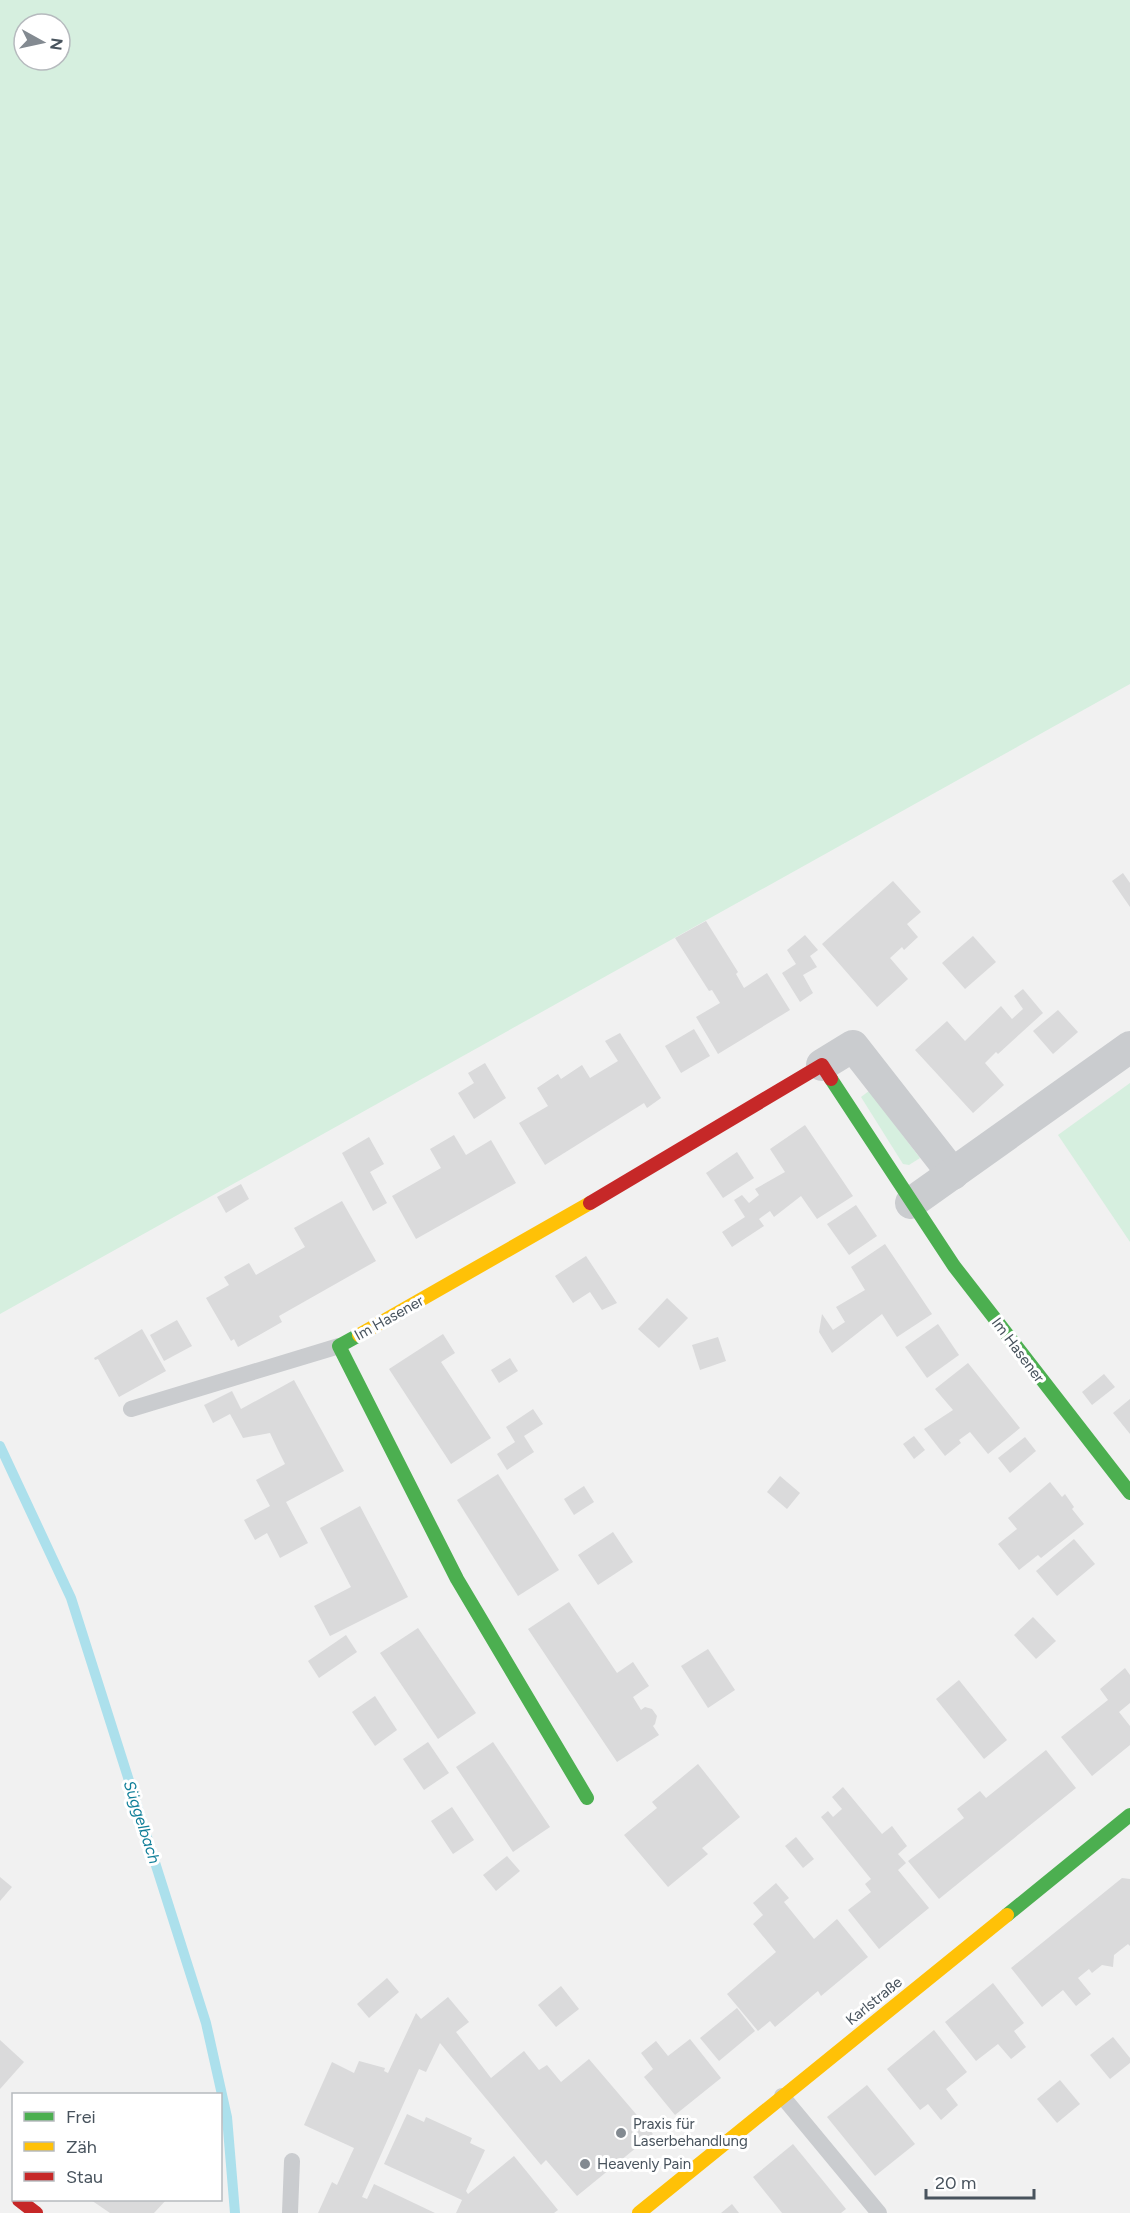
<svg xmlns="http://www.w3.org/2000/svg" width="1130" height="2213" font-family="Figtree,sans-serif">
  <rect width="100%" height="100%" fill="#f1f1f1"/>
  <g fill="#d6efdf" fill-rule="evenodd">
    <path d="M0,0H1130V684L0,1314ZM24,24H60V60H24Z"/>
    <polygon points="1130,1083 1130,1242 1058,1135"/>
    <polygon points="869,1091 920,1158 909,1165 903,1164 861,1097"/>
  </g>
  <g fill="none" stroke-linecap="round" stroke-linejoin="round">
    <polyline stroke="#ace0ec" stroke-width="10" points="0,1446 71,1598 206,2023 227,2117 235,2213"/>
  </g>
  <g fill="#dadadb">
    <polygon points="1123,873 1130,883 1130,907 1112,881"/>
    <polygon points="893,881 921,912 907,924 918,937 904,950 902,947 890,958 908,979 877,1007 822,944"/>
    <polygon points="706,921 738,972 736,974 744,988 767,973 790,1010 718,1054 696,1017 720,1003 712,990 709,991 675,938"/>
    <polygon points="805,935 818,950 810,956 817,967 803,975 813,993 800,1002 782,973 796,964 787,950"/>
    <polygon points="973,936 996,962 965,989 942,963"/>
    <polygon points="1023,989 1043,1013 998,1054 996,1052 985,1063 1004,1085 973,1113 915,1050 947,1021 965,1041 1001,1006 1012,1019 1023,1009 1014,996"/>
    <polygon points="1058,1010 1078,1032 1053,1054 1033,1031"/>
    <polygon points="694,1029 710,1056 681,1073 665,1046"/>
    <polygon points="620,1033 661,1098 647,1108 644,1103 545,1165 519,1123 548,1106 537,1088 558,1074 561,1079 582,1065 590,1078 618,1061 605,1041"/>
    <polygon points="485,1063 506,1098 474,1119 458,1093 474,1083 468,1073"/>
    <polygon points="805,1125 853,1196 817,1219 801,1196 774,1217 770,1211 759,1219 764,1226 732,1247 722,1232 745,1217 734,1200 742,1195 749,1203 759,1195 755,1189 785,1172 770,1149"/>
    <polygon points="454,1135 466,1155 491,1140 516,1183 416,1239 392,1196 441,1168 430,1149"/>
    <polygon points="369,1137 384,1164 370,1172 387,1203 373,1211 342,1153"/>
    <polygon points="737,1152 754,1178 723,1198 706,1173"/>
    <polygon points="241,1184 249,1199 226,1213 217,1197"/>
    <polygon points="342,1201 376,1261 279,1316 282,1322 238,1347 234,1339 231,1341 206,1298 229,1285 224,1277 249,1263 256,1275 305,1247 294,1228"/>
    <polygon points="856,1205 877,1236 849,1255 827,1224"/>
    <polygon points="885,1244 932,1314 897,1337 882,1314 832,1353 819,1332 822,1314 833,1330 845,1322 836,1307 865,1290 851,1267"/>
    <polygon points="586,1256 617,1303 602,1310 590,1292 573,1303 555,1276"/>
    <polygon points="667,1298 688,1318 659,1348 638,1329"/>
    <polygon points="177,1320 192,1346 164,1361 150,1335"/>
    <polygon points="938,1324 959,1355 927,1378 905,1347"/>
    <polygon points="142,1329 166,1371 119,1397 98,1359 95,1360 94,1358"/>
    <polygon points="443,1334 455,1353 441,1362 491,1438 451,1464 389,1369"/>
    <polygon points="718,1337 726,1361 700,1370 692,1345"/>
    <polygon points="510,1358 518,1371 499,1383 491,1370"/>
    <polygon points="968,1363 1020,1428 988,1454 970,1432 959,1440 961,1443 945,1456 924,1429 953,1410 935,1389"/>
    <polygon points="1104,1374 1115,1387 1092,1405 1082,1392"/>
    <polygon points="294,1380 344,1471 286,1502 308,1543 280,1558 267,1533 255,1540 244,1520 270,1506 256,1480 285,1464 277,1448 270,1433 243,1438 230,1414 213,1423 204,1405 232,1391 241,1409"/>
    <polygon points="1130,1399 1130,1434 1113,1413"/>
    <polygon points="533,1409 543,1424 524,1436 534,1452 507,1470 497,1454 515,1442 506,1427"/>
    <polygon points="914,1436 925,1450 914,1459 903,1444"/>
    <polygon points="1025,1437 1036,1451 1010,1473 998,1458"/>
    <polygon points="498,1474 559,1570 518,1596 457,1500"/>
    <polygon points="780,1476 800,1493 787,1509 767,1492"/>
    <polygon points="1050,1482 1062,1497 1065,1494 1074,1507 1072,1509 1084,1524 1041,1558 1038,1555 1019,1570 998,1544 1017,1529 1008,1518"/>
    <polygon points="584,1486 594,1502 574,1515 564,1499"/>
    <polygon points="360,1506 408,1597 330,1636 314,1606 351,1587 320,1528"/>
    <polygon points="613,1532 633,1562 598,1585 578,1555"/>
    <polygon points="1074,1539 1095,1564 1057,1596 1036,1571"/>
    <polygon points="569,1602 617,1673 633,1662 649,1686 633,1697 641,1710 645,1707 652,1709 657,1716 655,1724 653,1726 659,1735 617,1762 528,1629"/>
    <polygon points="1033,1617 1056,1641 1036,1659 1014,1635"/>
    <polygon points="418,1628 476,1713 438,1739 380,1653"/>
    <polygon points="346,1635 357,1652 319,1678 308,1661"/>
    <polygon points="708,1649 735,1690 708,1708 681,1666"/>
    <polygon points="1125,1668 1130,1675 1130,1703 1119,1712 1130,1726 1130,1745 1092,1776 1061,1737 1108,1700 1100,1689"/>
    <polygon points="959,1680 1007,1740 984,1759 936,1699"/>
    <polygon points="375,1696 397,1730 375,1746 352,1712"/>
    <polygon points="428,1742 449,1773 424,1790 403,1759"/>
    <polygon points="493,1742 550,1827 513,1852 456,1767"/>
    <polygon points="1046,1750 1076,1788 939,1899 908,1861 964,1818 957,1809 980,1791 986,1798"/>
    <polygon points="698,1764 740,1817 702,1848 708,1854 668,1887 624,1835 657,1808 652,1802"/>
    <polygon points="843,1787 882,1834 892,1826 907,1846 898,1854 906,1863 898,1870 929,1908 879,1949 848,1910 871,1892 865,1884 871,1879 821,1817 828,1811 833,1817 842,1809 832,1797"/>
    <polygon points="452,1807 474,1840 453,1854 431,1821"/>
    <polygon points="796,1837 814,1859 803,1868 785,1846"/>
    <polygon points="507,1856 520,1871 496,1891 483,1875"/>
    <polygon points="0,1877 12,1887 0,1901"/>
    <polygon points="1122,1878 1130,1879 1130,1946 1128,1944 1114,1955 1113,1967 1102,1965 1092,1973 1089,1969 1078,1978 1091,1994 1076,2006 1063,1990 1042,2007 1011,1968"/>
    <polygon points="776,1883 789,1898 784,1902 814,1939 837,1919 868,1957 821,1996 818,1991 775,2027 770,2021 758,2031 727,1994 776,1952 753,1924 763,1915 753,1903"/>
    <polygon points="387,1978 399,1992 369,2018 357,2004"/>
    <polygon points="993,1983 1024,2023 1014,2031 1026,2047 1011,2059 998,2044 976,2061 945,2022"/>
    <polygon points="561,1986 579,2009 556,2027 538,2005"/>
    <polygon points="448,1997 469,2022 456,2032 491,2078 524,2051 539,2070 547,2065 561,2082 589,2059 653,2134 577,2196 546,2160 541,2165 440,2043 426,2072 419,2069 362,2197 367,2199 374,2184 435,2213 318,2213 332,2182 337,2185 354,2148 304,2125 332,2062 354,2073 359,2061 385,2068 384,2071 388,2073 416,2013 421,2019"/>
    <polygon points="737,2008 755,2031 719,2061 700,2038"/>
    <polygon points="934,2030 967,2072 946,2089 958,2105 941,2120 928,2104 920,2110 887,2069"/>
    <polygon points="1113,2037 1130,2058 1130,2063 1110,2079 1090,2055"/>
    <polygon points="690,2039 721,2078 675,2115 644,2077 653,2069 641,2053 656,2041 668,2056"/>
    <polygon points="0,2040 24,2062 0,2089"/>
    <polygon points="1060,2080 1080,2104 1057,2123 1037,2099"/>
    <polygon points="867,2085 915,2144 875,2176 827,2117"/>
    <polygon points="407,2114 424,2122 426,2117 472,2138 470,2143 485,2150 466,2191 468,2194 514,2156 558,2210 554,2213 456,2213 462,2200 384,2164"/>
    <polygon points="793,2144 846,2209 841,2213 782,2213 753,2177"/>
    <polygon points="91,2200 166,2200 154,2213 110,2213"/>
    <polygon points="732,2204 739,2213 721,2213"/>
  </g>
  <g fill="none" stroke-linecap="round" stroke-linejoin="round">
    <g stroke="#cacccf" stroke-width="16">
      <polyline points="131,1409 339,1346"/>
      <polyline points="782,2096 879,2213"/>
      <polyline points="290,2213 292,2161"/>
    </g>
    <g stroke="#cacccf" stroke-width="32">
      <polyline points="822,1065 853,1046 953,1174"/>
      <polyline points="911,1203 1130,1047"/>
    </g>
    <g stroke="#4caf50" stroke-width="14">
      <polyline points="831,1079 954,1266 1130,1493"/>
      <polyline points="359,1335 339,1346 457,1579 587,1798"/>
      <polyline points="1007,1915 1130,1815"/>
    </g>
    <g stroke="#ffc107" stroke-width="14">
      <polyline points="359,1335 590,1203"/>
      <polyline points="639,2213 1007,1915"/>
    </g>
    <g stroke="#c62828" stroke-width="14">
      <polyline points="590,1203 822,1065 831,1079"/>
      <polyline points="19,2200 36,2213"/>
    </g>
  </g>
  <g fill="#838a91" stroke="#fff" stroke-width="2">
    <circle cx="621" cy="2133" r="6"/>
    <circle cx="585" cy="2164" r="6"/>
  </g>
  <g text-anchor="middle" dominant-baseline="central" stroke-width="6" stroke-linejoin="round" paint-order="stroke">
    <g font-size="15" fill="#48535d" stroke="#fff">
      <text transform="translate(389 1318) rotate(-29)">Im Hasener</text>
      <text transform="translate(1018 1350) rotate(53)">Im Hasener</text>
      <text transform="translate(874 2001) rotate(-39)">Karlstraße</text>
    </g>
    <g font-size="15" fill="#48535d" stroke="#fff" text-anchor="start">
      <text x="633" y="2124">Praxis für<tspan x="633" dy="17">Laserbehandlung</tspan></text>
      <text x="597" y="2164">Heavenly Pain</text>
    </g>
    <g font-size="16" font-style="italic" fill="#107f99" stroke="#fff">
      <text transform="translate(142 1822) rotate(72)">Süggelbach</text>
    </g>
  </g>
  <rect x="12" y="2093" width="210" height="108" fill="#ffffff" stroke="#b6babe" stroke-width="1.5"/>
  <rect x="24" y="2112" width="30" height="9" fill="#4caf50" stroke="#b6babe" stroke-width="1.5"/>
  <text x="66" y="2123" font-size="18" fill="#48535d">Frei</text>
  <rect x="24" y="2142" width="30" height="9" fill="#ffc107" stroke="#b6babe" stroke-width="1.5"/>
  <text x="66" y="2153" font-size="18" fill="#48535d">Zäh</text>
  <rect x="24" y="2172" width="30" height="9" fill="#c62828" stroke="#b6babe" stroke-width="1.5"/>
  <text x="66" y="2183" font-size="18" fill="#48535d">Stau</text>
  <g transform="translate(42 42) rotate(98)"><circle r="28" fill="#ffffff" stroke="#b6babe" stroke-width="1.5"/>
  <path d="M0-4.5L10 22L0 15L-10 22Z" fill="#838a91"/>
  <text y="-9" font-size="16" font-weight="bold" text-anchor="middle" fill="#48535d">N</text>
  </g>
  <path d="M926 2189v9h108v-9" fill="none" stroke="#48535d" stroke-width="3"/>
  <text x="935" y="2189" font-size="18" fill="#48535d" stroke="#ffffff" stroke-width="4.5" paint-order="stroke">20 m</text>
</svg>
